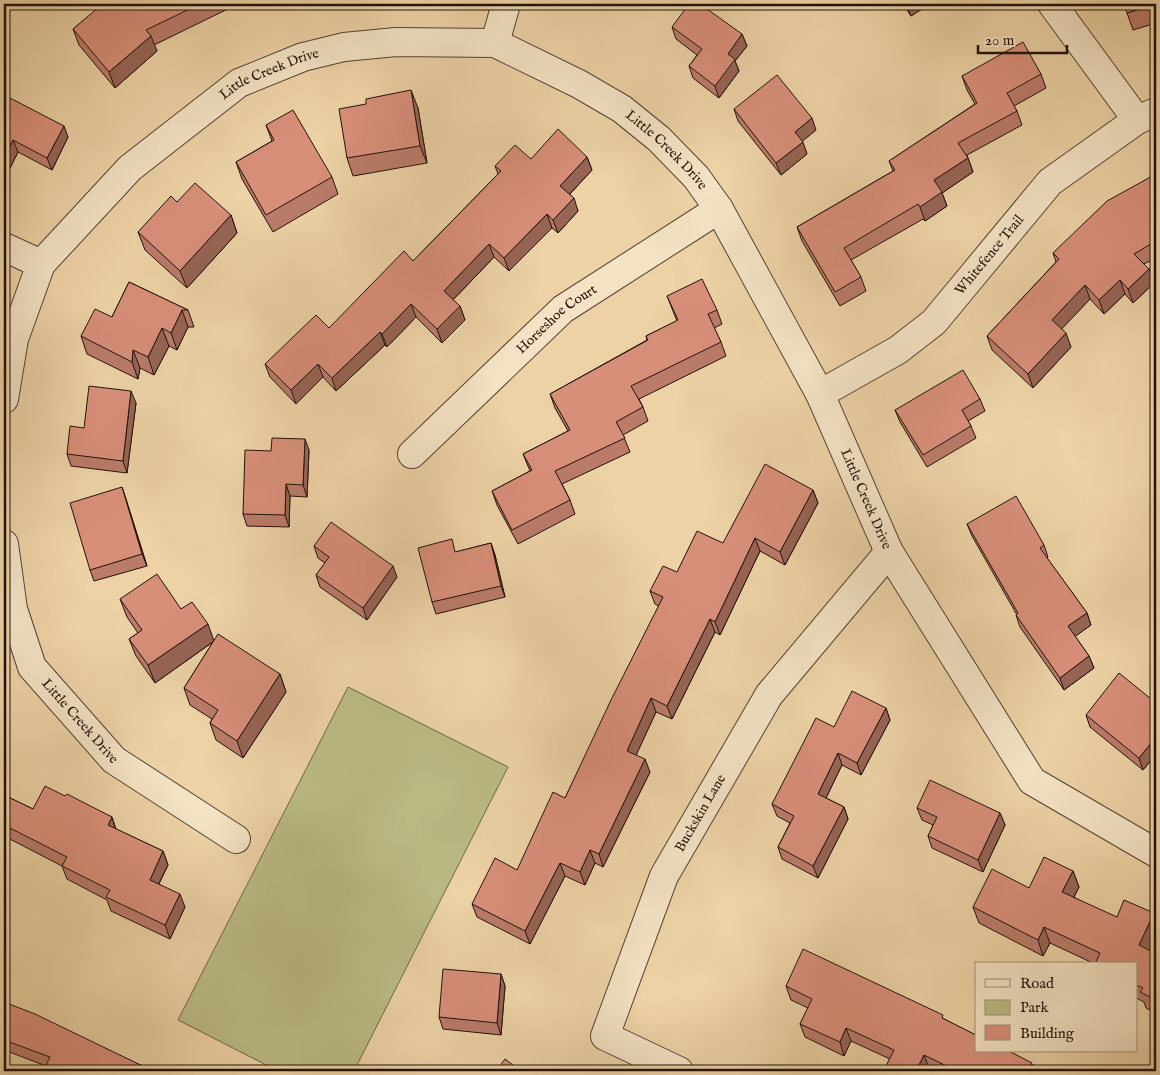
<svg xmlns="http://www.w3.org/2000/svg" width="1160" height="1075" font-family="'IM FELL English',serif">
  <rect width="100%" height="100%" fill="#ecd2a5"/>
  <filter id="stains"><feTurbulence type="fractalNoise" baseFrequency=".004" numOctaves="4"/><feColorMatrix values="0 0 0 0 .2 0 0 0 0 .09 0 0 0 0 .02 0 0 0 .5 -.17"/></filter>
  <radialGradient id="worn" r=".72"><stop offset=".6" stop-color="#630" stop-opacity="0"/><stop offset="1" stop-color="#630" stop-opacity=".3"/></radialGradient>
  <polygon fill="#bbbb84" stroke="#6e6648" points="348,687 508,767 354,1071 278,1071 178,1020"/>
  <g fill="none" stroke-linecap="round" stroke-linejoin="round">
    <g stroke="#544232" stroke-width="30">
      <g id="minor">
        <polyline points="1052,4 1137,120"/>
        <polyline points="495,43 506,4"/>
        <polyline points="4,247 41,264"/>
        <path id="s1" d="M820,394L898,350L934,322L1050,182L1137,120L1156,112"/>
        <path id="s2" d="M4,399L14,339L41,264L130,168L239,83L303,57L344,47L396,42L495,43L579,84L622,109L659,139L696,177L719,209L820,394L889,552L1032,781L1156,853"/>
        <path id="s3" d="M412,454L563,309L719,209"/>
        <path id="s4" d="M4,544L13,609L32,667L114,760L236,839"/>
        <path id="s5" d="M679,1071L605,1036L664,876L769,695L889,552"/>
      </g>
    </g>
    <use href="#minor" stroke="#f3e2c4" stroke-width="28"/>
  </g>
  <g fill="#ba7b69" stroke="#21120c">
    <polygon points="94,4 238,4 154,45 157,51 115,88 79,45 73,29 96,10"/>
    <polygon points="903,4 930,4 911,16"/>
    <polygon points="1156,4 1156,23 1133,30 1127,13"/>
    <polygon points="672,27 742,34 747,46 735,61 739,71 719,98 693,78 689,66 697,55 676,39"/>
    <polygon points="1041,74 1046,88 1014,106 1017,111 1022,125 967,155 973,172 942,193 947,206 925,221 923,219 851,260 861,277 866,291 840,306 802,241 797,227 893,171 889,161 975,104 967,90 962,76"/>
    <polygon points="366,104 418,108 427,163 353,176 347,158"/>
    <polygon points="734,109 816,130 802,141 807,154 781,175 738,121"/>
    <polygon points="4,110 68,137 52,170 18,152 9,170 4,167"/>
    <polygon points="266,125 332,177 338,194 273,232 242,179 236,162 272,141"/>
    <polygon points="587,157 592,170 570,194 578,211 558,233 552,228 509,271 494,257 453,300 460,306 465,320 442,343 416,317 387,347 385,345 336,391 323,377 296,404 270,377 265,364 329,328 413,261 498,174 495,166 531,159"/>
    <polygon points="1156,174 1156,258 1144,264 1149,269 1154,283 1133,303 1125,294 1104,314 1090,299 1061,329 1071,347 1033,388 992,350 987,336 1056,262 1053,253"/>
    <polygon points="177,202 231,215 237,233 187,288 145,250 138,232"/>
    <polygon points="129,282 188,310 194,327 188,327 177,350 169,346 154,375 140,368 138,379 87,354 81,336 112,317"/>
    <polygon points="667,296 717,310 722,324 714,328 721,342 726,356 639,399 643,407 648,421 623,435 630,452 562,484 570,500 575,514 518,544 497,505 492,491 530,471 523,454 568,431 555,408 550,394 647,340 646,336 677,321"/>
    <polygon points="1156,386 1156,418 1150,400"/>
    <polygon points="980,399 985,411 968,421 971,426 976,438 927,467 900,422 895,410"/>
    <polygon points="136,403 127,473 71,466 67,454 84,428"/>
    <polygon points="309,450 307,497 290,496 289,527 247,526 243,514 271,451"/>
    <polygon points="122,487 147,566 94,581 90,570"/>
    <polygon points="813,490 818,503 785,565 760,551 720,635 715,632 672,719 656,712 636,755 650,772 603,867 595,863 585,885 565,876 530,944 477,917 472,904 517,870 565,798 659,606 655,604 650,591 723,543"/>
    <polygon points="967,524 1044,545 1048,557 1047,558 1087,613 1091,625 1075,636 1089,656 1094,668 1064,690 1020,627 1016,615 1017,615 972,536"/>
    <polygon points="491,543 495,555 505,597 436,614 432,602 456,552"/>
    <polygon points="314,546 397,577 367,620 320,587 316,575 325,563 318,558"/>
    <polygon points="120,599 181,609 214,641 280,674 286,692 243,758 216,740 210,723 212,719 190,705 184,688 213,642 155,683 136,656 129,639 138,633 127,617"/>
    <polygon points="1156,703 1156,754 1143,770 1090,727 1086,715"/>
    <polygon points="886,708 890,720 861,775 842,765 826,798 844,807 848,819 818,878 782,859 778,847 790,823 777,816 772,804 834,727"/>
    <polygon points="4,795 33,809 65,796 112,817 116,829 163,851 168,865 159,884 185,907 170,939 111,911 107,900 67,879 62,866 6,837 4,842"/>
    <polygon points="917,808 1000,813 1005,825 983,872 932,848 928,836 933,825 922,820"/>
    <polygon points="1073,871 1079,887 1074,897 1150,951 1156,954 1156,1013 1146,1008 1144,1002 1136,998 1136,964 1095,964 1050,943 1043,956 979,923 973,907 1029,888"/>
    <polygon points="501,974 505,986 501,1035 443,1029 439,1017"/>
    <polygon points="786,986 944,1019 1045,1071 935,1071 929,1068 927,1071 888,1071 886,1066 890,1059 851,1041 844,1056 805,1037 800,1024 808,1008 791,1000"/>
    <polygon points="4,1002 153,1071 45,1071 44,1069 46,1066 4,1050"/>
  </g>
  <g fill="#976455" stroke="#21120c">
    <polygon points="906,4 930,4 911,16"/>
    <polygon points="742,34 747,46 735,61 739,71 719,98 715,86 728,54"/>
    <polygon points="151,36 157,51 115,88 109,72"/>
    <polygon points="411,90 418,108 427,163 420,146"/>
    <polygon points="812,118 816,130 799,144 795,132"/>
    <polygon points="64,126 68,137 52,170 47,158"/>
    <polygon points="13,140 18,152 9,170 5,158"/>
    <polygon points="803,142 807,154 781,175 776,163"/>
    <polygon points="587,157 592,170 565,199 560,186"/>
    <polygon points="968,158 973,172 942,193 947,206 925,221 920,207 934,180"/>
    <polygon points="574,198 578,211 558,233 553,220"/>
    <polygon points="547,214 552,228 509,271 504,258"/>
    <polygon points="231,215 237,233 187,288 180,271"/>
    <polygon points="489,244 494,257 449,304 444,291"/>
    <polygon points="1149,269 1154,283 1133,303 1128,289"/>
    <polygon points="1120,280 1125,294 1104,314 1099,300"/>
    <polygon points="1085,285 1090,299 1057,334 1052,320"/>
    <polygon points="411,304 416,317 387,347 382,334"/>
    <polygon points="460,306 465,320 442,343 437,329"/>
    <polygon points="182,310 188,327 177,350 171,333"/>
    <polygon points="162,328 169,346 154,375 148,357"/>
    <polygon points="380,332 385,345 336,391 332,378"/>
    <polygon points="1066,333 1071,347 1033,388 1028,374"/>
    <polygon points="133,350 140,368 138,379 132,362"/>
    <polygon points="318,364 323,377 296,404 291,390"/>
    <polygon points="131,391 136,403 127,473 123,461"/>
    <polygon points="305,439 309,450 307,497 303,485"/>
    <polygon points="286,484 290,496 289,527 285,515"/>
    <polygon points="122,487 126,499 147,566 142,554"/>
    <polygon points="813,490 818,503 785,565 780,552"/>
    <polygon points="755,538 760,551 720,635 715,622"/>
    <polygon points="491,543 495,555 505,597 501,586"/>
    <polygon points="393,566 397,577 367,620 363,608"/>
    <polygon points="1087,613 1091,625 1073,638 1068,626"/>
    <polygon points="710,619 715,632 672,719 667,706"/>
    <polygon points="208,624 214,641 155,683 148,665"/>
    <polygon points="1089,656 1094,668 1064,690 1060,678"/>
    <polygon points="280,674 286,692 243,758 237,741"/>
    <polygon points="651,698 656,712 632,764 627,751"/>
    <polygon points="886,708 890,720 861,775 857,763"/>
    <polygon points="1156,737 1156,754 1143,770 1139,758"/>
    <polygon points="838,753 842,765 822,806 818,794"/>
    <polygon points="645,759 650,772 603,867 599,854"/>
    <polygon points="844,807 848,819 818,878 813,866"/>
    <polygon points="1000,813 1005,825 983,872 978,860"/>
    <polygon points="112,817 116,831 108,825"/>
    <polygon points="4,830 6,837 4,842"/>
    <polygon points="590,850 595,863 585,885 580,872"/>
    <polygon points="163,851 168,865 154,893 150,880"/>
    <polygon points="560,863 565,876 530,944 525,931"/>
    <polygon points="1073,871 1079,887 1068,908 1062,892"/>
    <polygon points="180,894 185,907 170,939 165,925"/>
    <polygon points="1154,913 1156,920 1156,937 1145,962 1139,945"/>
    <polygon points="1044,927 1050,943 1043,956 1038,940"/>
    <polygon points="501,974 505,986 501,1035 497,1023"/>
    <polygon points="846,1028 851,1041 844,1056 840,1042"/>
    <polygon points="924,1055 929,1068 927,1071 916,1071"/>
  </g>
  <g fill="#d88f7a" stroke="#21120c">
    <polygon points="96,4 200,4 146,30 151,36 109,72 73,29 99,7"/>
    <polygon points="689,4 700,4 742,34 728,54 735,59 715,86 689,66 702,49 672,27"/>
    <polygon points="1124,4 1156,4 1127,13"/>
    <polygon points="1023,42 1041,74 1007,93 1017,111 958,143 968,158 934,180 942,192 920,207 918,204 844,248 861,277 835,292 797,227 895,170 889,161 977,103 962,76"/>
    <polygon points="777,75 812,118 795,132 803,142 776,163 734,109"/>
    <polygon points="411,90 420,146 347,158 339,109 366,104 366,99"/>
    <polygon points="10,98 64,126 47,158 13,140 5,158 4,158 4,110"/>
    <polygon points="293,110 332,177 266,215 236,162 274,140 266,125"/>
    <polygon points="558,129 587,157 560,186 574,198 553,220 547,214 504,258 489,244 444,291 460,306 437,329 411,304 382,334 380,332 332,378 318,364 291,390 265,364 316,315 329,328 404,251 413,261 501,171 495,166 515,145 531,159"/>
    <polygon points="1156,174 1156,241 1134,254 1149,269 1128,289 1120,280 1099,300 1085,285 1052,320 1066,333 1028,374 987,336 1059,259 1053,253 1107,201"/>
    <polygon points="195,183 231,215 180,271 138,232 171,196 177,202"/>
    <polygon points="702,279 717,310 708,314 721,342 631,386 643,407 616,422 625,438 555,471 570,500 512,530 492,491 532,470 523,454 570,430 550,394 648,340 646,336 678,320 667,296"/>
    <polygon points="129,282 188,310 182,310 171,333 162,328 148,357 133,350 132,362 81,336 95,309 112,317"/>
    <polygon points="963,370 980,399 962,410 971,426 923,455 895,410"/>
    <polygon points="89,386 131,391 123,461 67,454 70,426 84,428"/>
    <polygon points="1156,386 1156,403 1150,400"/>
    <polygon points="272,438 305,439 303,485 286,484 285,515 243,514 245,450 271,451"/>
    <polygon points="765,464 813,490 780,552 755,538 715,622 710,619 667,706 651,698 627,751 645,759 599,854 590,850 580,872 560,863 525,931 472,904 495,858 517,870 553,792 565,798 611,700 663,597 650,591 663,566 677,572 697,531 723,543"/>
    <polygon points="122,487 142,554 90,570 70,503"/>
    <polygon points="1016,496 1044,545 1040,548 1087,613 1068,626 1089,656 1060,678 1016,615 1018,613 967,524"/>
    <polygon points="331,522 393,566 363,608 316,575 329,557 314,546"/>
    <polygon points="452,539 455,552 491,543 501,586 432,602 418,548"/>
    <polygon points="157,574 181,609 192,602 208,624 148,665 129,639 142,630 120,599"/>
    <polygon points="218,634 280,674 237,741 210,723 218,710 184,688"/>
    <polygon points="1119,673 1156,703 1156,737 1139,758 1086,715"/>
    <polygon points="852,691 886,708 857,763 838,753 818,794 844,807 813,866 778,847 794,816 772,804 816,718 834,727"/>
    <polygon points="930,780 1000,813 978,860 928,836 937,817 917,808"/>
    <polygon points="45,786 65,796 67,794 112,817 108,825 163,851 150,880 180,894 165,925 106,897 110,890 62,866 67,857 4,825 4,795 33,809"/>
    <polygon points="1044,857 1073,871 1062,892 1117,917 1124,900 1154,913 1139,945 1156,954 1156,1000 1140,992 1143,988 1136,985 1136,964 1095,964 1100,953 1044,927 1038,940 973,907 992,869 1029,888"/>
    <polygon points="803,949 943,1015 942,1018 976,1035 976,1051 1009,1051 1032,1063 1031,1065 1045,1071 957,1071 924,1055 916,1071 896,1071 886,1066 894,1050 846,1028 840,1042 800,1024 812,999 786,986"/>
    <polygon points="443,969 501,974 497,1023 439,1017"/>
    <polygon points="4,1002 35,1014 153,1071 49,1071 44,1069 50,1057 4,1040"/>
    <polygon points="505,1059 521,1071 496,1071"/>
  </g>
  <g text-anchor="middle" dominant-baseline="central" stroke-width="4.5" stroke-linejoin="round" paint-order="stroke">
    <g font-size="14" fill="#21120c" stroke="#f3e2c4">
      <text stroke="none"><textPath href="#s2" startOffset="441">Little Creek Drive</textPath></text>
      <text stroke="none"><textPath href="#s2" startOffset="876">Little Creek Drive</textPath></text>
      <text stroke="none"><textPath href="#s1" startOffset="222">Whitefence Trail</textPath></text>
      <text stroke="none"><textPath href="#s3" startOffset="198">Horseshoe Court</textPath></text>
      <text stroke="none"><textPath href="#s2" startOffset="1281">Little Creek Drive</textPath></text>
      <text stroke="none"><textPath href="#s4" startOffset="199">Little Creek Drive</textPath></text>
      <text stroke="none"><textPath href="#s5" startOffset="325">Buckskin Lane</textPath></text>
    </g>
  </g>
  <rect width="1160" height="1075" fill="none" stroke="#ecd2a5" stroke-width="20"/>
  <rect x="5" y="5" width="1150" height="1065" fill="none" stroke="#21120c" stroke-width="2.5"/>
  <rect x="10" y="10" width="1140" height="1055" fill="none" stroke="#21120c"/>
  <rect x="975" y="962" width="162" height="90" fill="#f3e2c4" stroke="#9f8f7a"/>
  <rect x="985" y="979" width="25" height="8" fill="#f3e2c4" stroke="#9f8f7a"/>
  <text x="1020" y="988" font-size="15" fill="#21120c">Road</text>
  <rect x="985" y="1000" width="25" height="15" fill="#bbbb84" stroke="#9f8f7a"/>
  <text x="1020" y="1012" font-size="15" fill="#21120c">Park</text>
  <rect x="985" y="1025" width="25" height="15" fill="#d88f7a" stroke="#9f8f7a"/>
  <text x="1020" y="1038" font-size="15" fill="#21120c">Building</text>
  <path d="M978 45v8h89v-8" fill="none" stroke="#21120c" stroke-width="2.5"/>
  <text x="985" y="45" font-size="15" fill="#21120c" stroke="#f3e2c4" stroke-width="4" paint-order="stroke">20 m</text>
  <rect width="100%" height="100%" filter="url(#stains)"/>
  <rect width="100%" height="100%" fill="url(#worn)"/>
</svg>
